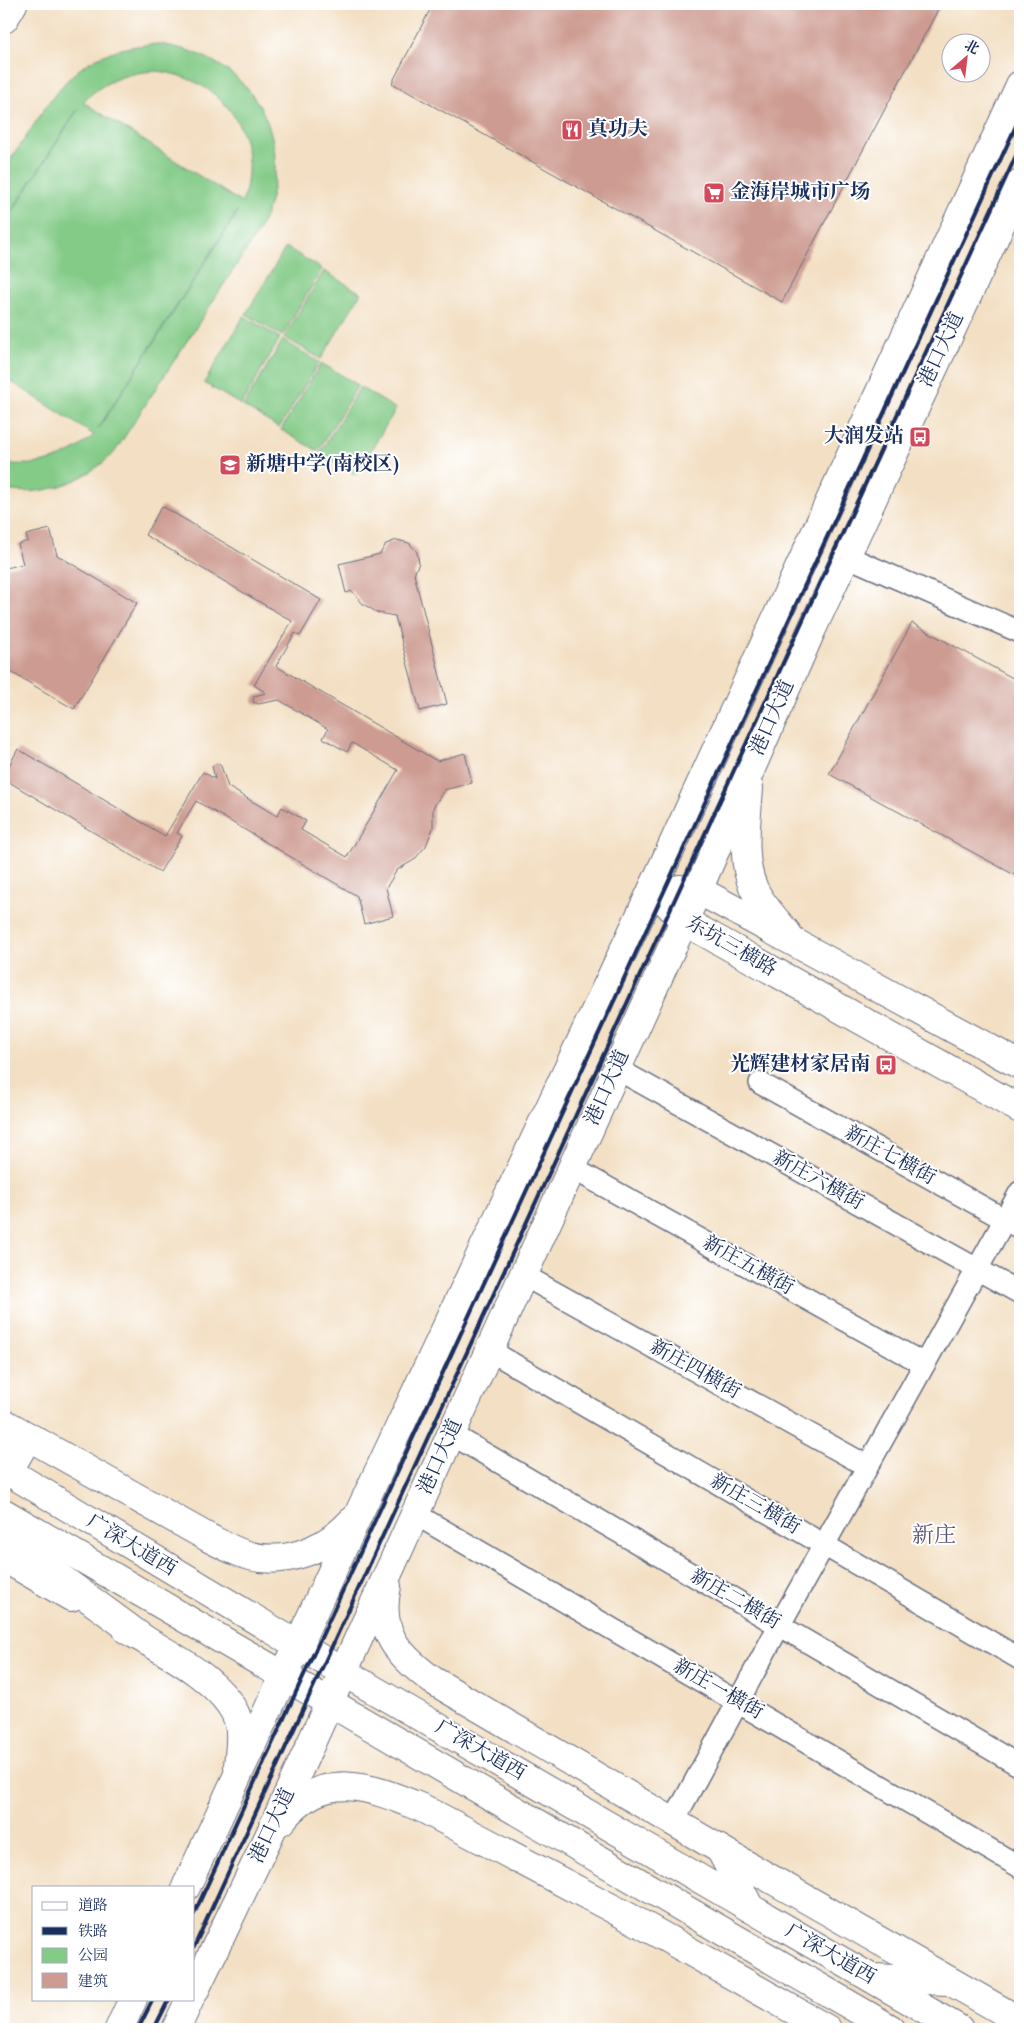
<svg xmlns="http://www.w3.org/2000/svg" width="1024" height="2033" font-family="Vollkorn,'Noto Serif SC',serif">
  <rect width="100%" height="100%" fill="#fff"/>
  <filter id="ink" filterUnits="userSpaceOnUse"><feTurbulence type="fractalNoise" baseFrequency=".02" numOctaves="2"/><feDisplacementMap in="SourceGraphic" scale="10" xChannelSelector="R" yChannelSelector="G"/><feConvolveMatrix kernelMatrix="1 2 1 2 8 2 1 2 1" color-interpolation-filters="sRGB"/></filter>
  <filter id="wash" filterUnits="userSpaceOnUse"><feTurbulence type="fractalNoise" baseFrequency=".0096" numOctaves="4" result="noise"/><feDisplacementMap in="SourceGraphic" scale="20" xChannelSelector="R" yChannelSelector="G"/><feGaussianBlur stdDeviation="1.12" result="paint"/><feColorMatrix in="noise" values="0 0 0 0 0 0 0 0 0 0 0 0 0 0 0 0 0 1.4 0 .05"/><feComposite in="paint" operator="in"/></filter>
  <g filter="url(#wash)">
    <rect width="100%" height="100%" fill="#f3dfc3"/>
    <g fill="#83cb87" stroke="#4f7d72" fill-rule="evenodd">
      <path d="M159,44C256,57 303,144 258,232L114,453C83,482 47,497 4,490V463C39,468 68,459 94,435L4,377V225L78,109L4,223C4,207 0,188 4,173C6,162 22,144 28,134C64,77 87,47 159,44ZM157,71C226,80 264,137 242,203L83,102C103,81 128,72 157,71ZM238,210L234,218L99,428V427Z"/>
      <polygon points="286,247 322,269 282,336 246,314"/>
      <polygon points="324,271 361,293 321,359 284,337"/>
      <polygon points="244,316 280,338 241,405 204,383"/>
      <polygon points="283,340 319,362 279,428 243,406"/>
      <polygon points="321,363 358,385 318,451 281,430"/>
      <polygon points="360,387 396,409 356,475 320,453"/>
    </g>
    <g id="blocks">
      <g fill="#cd9b91">
        <polygon points="433,4 941,4 782,302 392,83"/>
        <polygon points="162,506 321,600 300,636 295,633 276,666 437,761 465,753 472,783 444,790 433,808 433,828 426,846 414,860 397,870 386,888 393,916 364,924 357,896 196,801 177,833 182,836 160,872 4,779 4,775 18,749 165,836 203,772 215,779 212,766 217,763 221,766 228,787 277,816 282,807 306,821 301,830 347,857 398,770 352,743 347,752 323,738 328,729 279,700 258,704 253,702 254,696 266,693 254,685 292,621 145,535"/>
        <polygon points="50,529 57,555 137,603 74,709 4,668 4,572 6,568 23,564 18,544 28,541 26,535"/>
        <polygon points="397,540 409,543 417,552 419,563 414,574 447,704 420,711 395,616 378,613 363,604 352,591 346,593 339,564 380,554 386,544"/>
        <polygon points="912,623 1020,682 1020,878 829,774"/>
      </g>
    </g>
  </g>
  <g filter="url(#ink)">
    <use href="#blocks" fill-opacity="0" stroke="#676d81" stroke-width="1"/>
    <g fill="none" stroke-linecap="round" stroke-linejoin="round">
      <g stroke="#676d81" stroke-width="24">
        <g id="street">
          <polyline points="846,556 1020,632"/>
          <polyline points="617,1069 1020,1293"/>
          <polyline points="760,1083 1020,1228"/>
          <polyline points="572,1168 924,1364"/>
          <polyline points="523,1275 867,1466"/>
          <polyline points="489,1350 1020,1659"/>
          <polyline points="451,1434 1020,1766"/>
          <polyline points="415,1514 1020,1867"/>
          <polyline points="673,1822 779,1626 1020,1192"/>
        </g>
      </g>
      <g stroke="#676d81" stroke-width="30">
        <g id="secondary">
          <polyline points="4,19 13,4"/>
          <path d="M749,788C747,820 740,859 754,889C762,906 775,919 787,933"/>
          <polyline points="653,888 684,921 1020,1109"/>
          <polyline points="679,889 698,890 1020,1065"/>
          <path d="M4,1423L209,1538C219,1543 230,1549 241,1553C280,1568 324,1551 351,1522"/>
          <polyline points="4,1558 71,1597"/>
          <path d="M387,1586C377,1632 397,1654 432,1680L745,1864L1020,2021"/>
          <path d="M127,1630C161,1649 230,1684 239,1724C242,1738 239,1752 238,1766"/>
          <path d="M281,1821C323,1768 369,1786 422,1808L636,1921L827,2029"/>
          <polyline points="186,1887 359,1513 653,888 1020,85"/>
          <polyline points="194,1992 268,1838 698,890 812,629 1020,183"/>
          <polyline points="119,2029 133,1999"/>
          <polyline points="176,2029 190,1999"/>
        </g>
      </g>
      <g stroke="#676d81" stroke-width="30">
        <g id="highway">
          <polyline points="4,1469 343,1672 959,2029"/>
          <polyline points="8,1472 28,1437"/>
          <polyline points="4,1513 891,2029"/>
          <polyline points="4,1532 58,1576 148,1642"/>
          <polyline points="721,1851 750,1908"/>
          <polyline points="872,1978 949,1981"/>
        </g>
      </g>
      <use href="#street" stroke="#fff" stroke-width="21"/>
      <use href="#secondary" stroke="#fff" stroke-width="28"/>
      <use href="#highway" stroke="#fff" stroke-width="28"/>
      <g stroke="#1b2f5e" stroke-width="4">
        <polyline points="194,1914 1020,117"/>
        <polyline points="194,1947 1020,147"/>
        <polyline points="138,2029 153,1999"/>
        <polyline points="154,2029 169,1999"/>
      </g>
    </g>
  </g>
  <defs>
    <g id="restaurant-square" transform="scale(1.125)"><rect x="-9" y="-9" width="18" height="18" rx="4" fill="#d1495b" stroke="#fff"/><path d="M-5-6h1v4h1v-4h1v4h1v-4h1v5L-1.5 .5V6h-2V.5L-5-1ZM5-6V6H3V1.5H1.5Q1.5-4 5-6Z" fill="#fff"/></g>
    <g id="supermarket-square" transform="scale(1.125)"><rect x="-9" y="-9" width="18" height="18" rx="4" fill="#d1495b" stroke="#fff"/><path d="M-6-5.5h2.5l.6 2H6L4.5 2H-2.5L-4.4-4H-6ZM-1.5 3.2a1.3 1.3 0 1 0 .1 0ZM3 3.2a1.3 1.3 0 1 0 .1 0Z" fill="#fff"/></g>
    <g id="bus-square" transform="scale(1.125)"><rect x="-9" y="-9" width="18" height="18" rx="4" fill="#d1495b" stroke="#fff"/><path d="M-5-6H5V4H4V6H2V4H-2V6H-4V4H-5ZM-3.5-4V0h7V-4ZM-3.5 1.2v1.5H-2V1.2ZM2 1.2v1.5H3.5V1.2Z" fill="#fff"/></g>
    <g id="school-square" transform="scale(1.125)"><rect x="-9" y="-9" width="18" height="18" rx="4" fill="#d1495b" stroke="#fff"/><path d="M0-5L7-2L0 1L-7-2ZM-4 1L0 2.5L4 1V4Q0 6-4 4Z" fill="#fff"/></g>
  </defs>
  <g fill-rule="evenodd">
    <use href="#restaurant-square" x="572" y="130"/>
    <use href="#supermarket-square" x="714" y="193"/>
    <use href="#bus-square" x="920" y="437"/>
    <use href="#school-square" x="230" y="465"/>
    <use href="#bus-square" x="886" y="1065"/>
  </g>
  <g text-anchor="middle" dominant-baseline="central" stroke-width="4" stroke-linejoin="round" paint-order="stroke">
    <g font-size="20" font-weight="bold" fill="#1b2f5e" stroke="#fff" text-anchor="start">
      <text x="588" y="130">真功夫</text>
      <text x="730" y="193">金海岸城市广场</text>
      <text x="904" y="437" text-anchor="end">大润发站</text>
      <text x="246" y="465">新塘中学(南校区)</text>
      <text x="870" y="1065" text-anchor="end">光辉建材家居南</text>
    </g>
    <g font-size="20" fill="#1b2f5e" stroke="#fff">
      <text transform="translate(942 350) rotate(-65)">港口大道</text>
      <text transform="translate(773 718) rotate(-66)">港口大道</text>
      <text transform="translate(731 947) rotate(30)">东坑三横路</text>
      <text transform="translate(608 1088) rotate(-66)">港口大道</text>
      <text transform="translate(890 1156) rotate(29)">新庄七横街</text>
      <text transform="translate(818 1181) rotate(29)">新庄六横街</text>
      <text transform="translate(748 1266) rotate(29)">新庄五横街</text>
      <text transform="translate(695 1370) rotate(29)">新庄四横街</text>
      <text transform="translate(441 1457) rotate(-66)">港口大道</text>
      <text transform="translate(755 1505) rotate(30)">新庄三横街</text>
      <text transform="translate(131 1546) rotate(31)">广深大道西</text>
      <text transform="translate(735 1600) rotate(30)">新庄二横街</text>
      <text transform="translate(718 1690) rotate(30)">新庄一横街</text>
      <text transform="translate(480 1751) rotate(30)">广深大道西</text>
      <text transform="translate(273 1826) rotate(-65)">港口大道</text>
      <text transform="translate(830 1955) rotate(30)">广深大道西</text>
    </g>
    <g font-size="22" fill="#595570" stroke="#fff">
      <text x="934" y="1536">新庄</text>
    </g>
  </g>
  <rect width="1024" height="2033" fill="none" stroke="#fff" stroke-width="20"/>
  <rect x="32" y="1886" width="162" height="115" fill="#ffffff" stroke="#a4acbf"/>
  <rect x="42" y="1902" width="25" height="8" fill="#ffffff" stroke="#a4acbf"/>
  <text x="78" y="1910" font-size="15" fill="#1b2f5e">道路</text>
  <rect x="42" y="1927" width="25" height="8" fill="#1b2f5e" stroke="#a4acbf"/>
  <text x="78" y="1936" font-size="15" fill="#1b2f5e">铁路</text>
  <rect x="42" y="1948" width="25" height="15" fill="#83cb87" stroke="#a4acbf"/>
  <text x="78" y="1960" font-size="15" fill="#1b2f5e">公园</text>
  <rect x="42" y="1973" width="25" height="15" fill="#cd9b91" stroke="#a4acbf"/>
  <text x="78" y="1986" font-size="15" fill="#1b2f5e">建筑</text>
  <g transform="translate(966 58) rotate(28)"><circle r="24" fill="#ffffff" stroke="#a4acbf"/>
  <path d="M0-4L9 19L0 12L-9 19Z" fill="#d1495b"/>
  <text y="-8" font-size="14" font-weight="bold" text-anchor="middle" fill="#1b2f5e">北</text>
  </g>
</svg>
